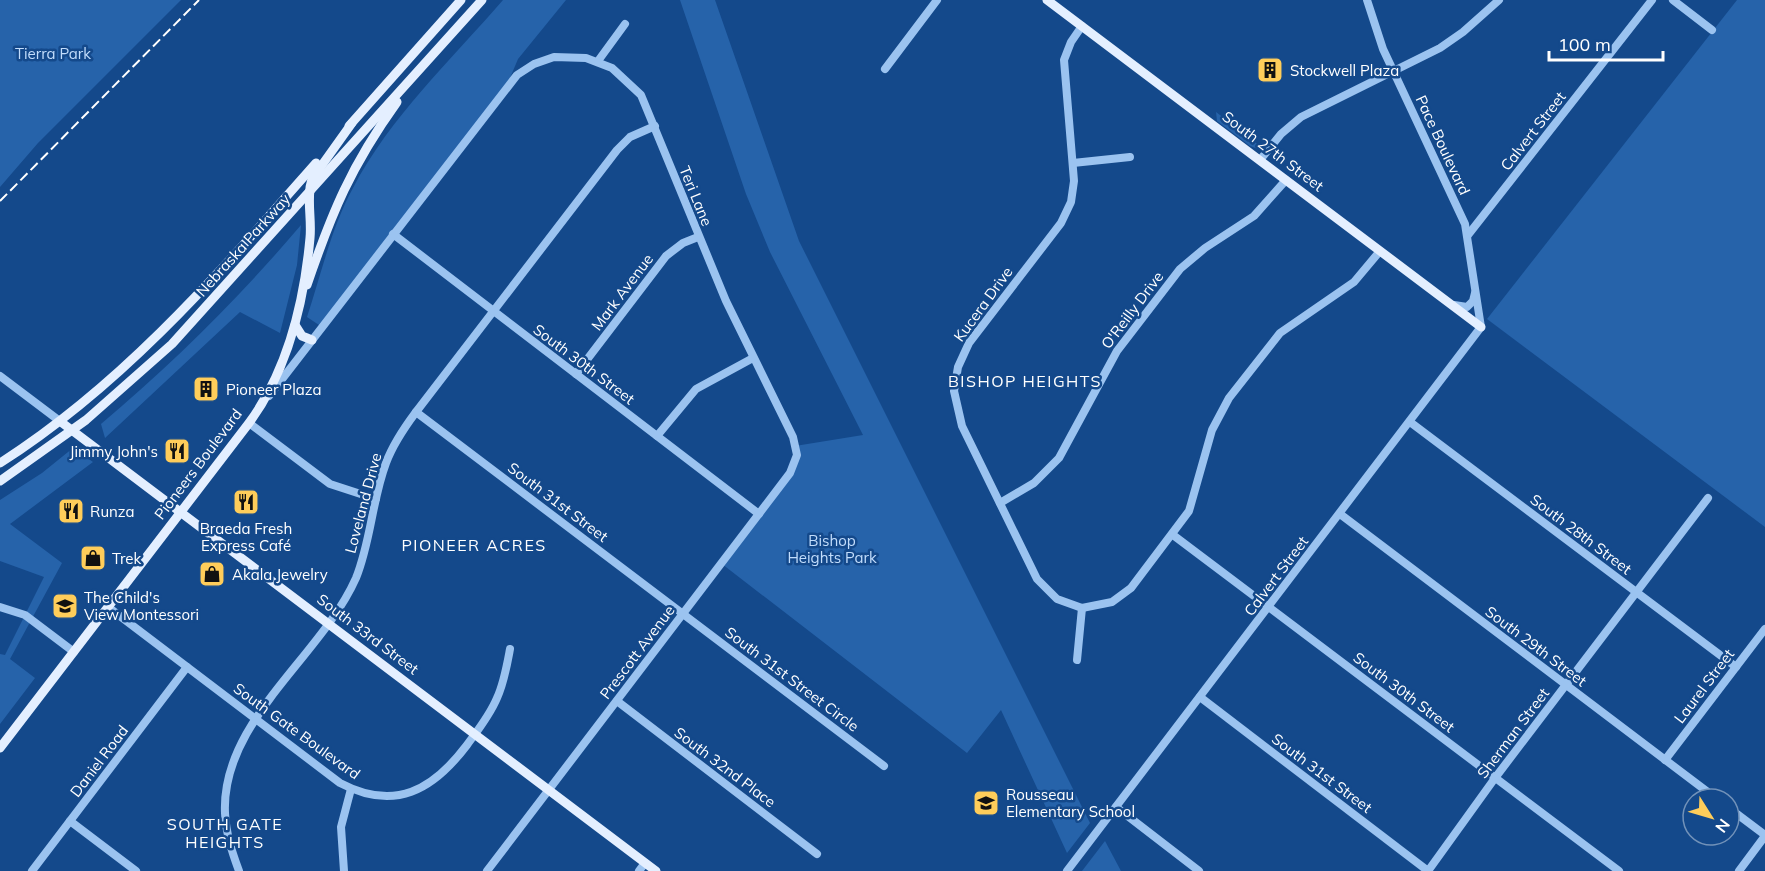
<svg xmlns="http://www.w3.org/2000/svg" width="1765" height="871" font-family="Mulish,sans-serif">
  <rect width="100%" height="100%" fill="#14498b"/>
  <g fill="#2663aa">
    <polygon points="0,0 181,0 38,143 0,187"/>
    <path d="M503,0H566L518,59L507,85L322,327L307,317C321,275 331,228 353,188C390,117 451,60 503,0Z"/>
    <polygon points="680,0 715,0 799,241 1090,823 1067,853 1001,710 967,753 722,564 790,473 795,446 863,435 770,252 746,194"/>
    <polygon points="1737,0 1765,0 1765,527 1487,319"/>
    <polygon points="1216,112 1260,146 1258,149 1250,146 1217,121"/>
    <path d="M301,225L297,265L280,333L240,312L105,438L101,424C173,363 240,297 301,225Z"/>
    <polygon points="73,448 93,462 10,524 62,563 10,659 35,678 0,724 0,654 5,655 44,577 0,561 0,500 42,473"/>
    <polygon points="1105,841 1121,871 1082,871"/>
  </g>
  <g fill="none" stroke-linecap="round" stroke-linejoin="round">
    <g stroke="#9bc3f0" stroke-width="8">
      <polyline points="1673,0 1712,30"/>
      <polyline points="1082,26 1071,42 1064,60 1074,181 1071,202 1061,223 969,343 958,367 954,391 962,426 1037,579 1057,599 1082,608 1112,602 1131,588 1189,511 1212,430 1229,398 1280,333 1354,282 1380,251"/>
      <polyline points="598,61 625,24"/>
      <polyline points="885,69 937,0"/>
      <polyline points="1260,160 1281,134 1301,117 1440,48 1463,32 1499,0"/>
      <polyline points="1073,163 1130,157"/>
      <polyline points="393,234 759,514"/>
      <polyline points="1468,235 1652,0"/>
      <polyline points="1454,305 1467,307 1473,301 1475,293"/>
      <polyline points="576,374 666,256 683,243 698,237"/>
      <polyline points="0,376 61,422"/>
      <polyline points="269,396 517,75 534,64 554,57 586,58 612,68 641,95 726,301 793,437 797,455 790,473 487,871"/>
      <polyline points="416,412 884,766"/>
      <polyline points="1410,422 1736,667"/>
      <polyline points="249,423 330,484 376,499"/>
      <polyline points="657,436 696,389 753,358"/>
      <polyline points="1000,503 1034,483 1059,458 1117,351 1180,269 1205,248 1254,216 1286,180"/>
      <polyline points="1340,514 1717,799"/>
      <polyline points="1173,535 1619,871"/>
      <polyline points="0,607 25,615 74,652"/>
      <path d="M108,607L340,783C395,812 433,790 467,745C478,730 490,715 497,698C504,683 507,665 510,649"/>
      <polyline points="1077,660 1082,608"/>
      <polyline points="1200,697 1428,871"/>
      <polyline points="617,701 817,854"/>
      <polyline points="1665,760 1765,629"/>
      <polyline points="1116,807 1199,871"/>
      <polyline points="1729,808 1765,835"/>
      <polyline points="70,821 136,871"/>
      <polyline points="32,871 187,667"/>
      <path d="M239,871C232,852 226,834 225,813C221,721 321,657 356,578C371,541 372,500 386,463C393,444 404,428 416,412L617,150L630,137L655,126"/>
      <polyline points="344,871 341,827 351,789"/>
      <polyline points="639,871 645,863"/>
      <polyline points="1067,871 1481,327 1465,224 1383,49 1367,0"/>
      <polyline points="1428,871 1495,778 1708,498"/>
      <polyline points="1739,871 1765,836"/>
    </g>
    <g stroke="#e4efff" stroke-width="9">
      <polyline points="1047,0 1481,327"/>
      <polyline points="349,126 461,0"/>
      <path d="M307,285C332,212 351,166 397,102"/>
      <polyline points="295,325 302,336 312,340"/>
      <polyline points="61,422 656,871"/>
      <path d="M0,463C124,384 219,273 316,163"/>
      <polyline points="0,481 86,420 172,344 482,0"/>
      <path d="M0,748L249,423C288,370 304,303 310,238C312,218 306,197 312,179L352,123"/>
    </g>
    <polyline stroke="#fff" stroke-width="2" stroke-dasharray="10 4.5" stroke-linecap="butt" points="0,201 199,0"/>
  </g>
  <defs>
    <g id="building-square" transform="scale(1.35)"><rect x="-9" y="-9" width="18" height="18" rx="4" fill="#ffcd5a" stroke="#14498b"/><path d="M-4-6H4V6H1V3H-1V6H-4ZM-2.5-4.3h1.7v1.8h-1.7ZM.8-4.3h1.7v1.8H.8ZM-2.5-1h1.7V.8h-1.7ZM.8-1h1.7V.8H.8Z" fill="#111"/></g>
    <g id="restaurant-square" transform="scale(1.35)"><rect x="-9" y="-9" width="18" height="18" rx="4" fill="#ffcd5a" stroke="#14498b"/><path d="M-5-6h1v4h1v-4h1v4h1v-4h1v5L-1.5 .5V6h-2V.5L-5-1ZM5-6V6H3V1.5H1.5Q1.5-4 5-6Z" fill="#111"/></g>
    <g id="shop-square" transform="scale(1.35)"><rect x="-9" y="-9" width="18" height="18" rx="4" fill="#ffcd5a" stroke="#14498b"/><path d="M-5-2.5h2.3a2.7 3.5 0 0 1 5.4 0H5L5.5 6h-11ZM-1.5-2.5h3a1.5 2.3 0 0 0-3 0Z" fill="#111"/></g>
    <g id="school-square" transform="scale(1.35)"><rect x="-9" y="-9" width="18" height="18" rx="4" fill="#ffcd5a" stroke="#14498b"/><path d="M0-5L7-2L0 1L-7-2ZM-4 1L0 2.5L4 1V4Q0 6-4 4Z" fill="#111"/></g>
  </defs>
  <g fill-rule="evenodd">
    <use href="#building-square" x="1270" y="70"/>
    <use href="#building-square" x="206" y="389"/>
    <use href="#restaurant-square" x="177" y="451"/>
    <use href="#restaurant-square" x="246" y="502"/>
    <use href="#restaurant-square" x="71" y="511"/>
    <use href="#shop-square" x="93" y="558"/>
    <use href="#shop-square" x="212" y="574"/>
    <use href="#school-square" x="65" y="606"/>
    <use href="#school-square" x="986" y="803"/>
  </g>
  <g text-anchor="middle" dominant-baseline="central" stroke-width="5" stroke-linejoin="round" paint-order="stroke">
    <g font-size="15" fill="#c2ddfc" stroke="#14498b">
      <text x="53" y="53">Tierra Park</text>
      <text x="832" y="540">Bishop<tspan x="832" dy="17">Heights Park</tspan></text>
    </g>
    <g font-size="15" fill="#fff" stroke="#14498b" text-anchor="start">
      <text x="1290" y="70">Stockwell Plaza</text>
      <text x="226" y="389">Pioneer Plaza</text>
      <text x="158" y="451" text-anchor="end">Jimmy John's</text>
      <text x="90" y="511">Runza</text>
      <text x="246" y="528" text-anchor="middle">Braeda Fresh<tspan x="246" dy="17">Express Café</tspan></text>
      <text x="112" y="558">Trek</text>
      <text x="232" y="574">Akala Jewelry</text>
      <text x="84" y="597">The Child's<tspan x="84" dy="17">View Montessori</tspan></text>
      <text x="1006" y="794">Rousseau<tspan x="1006" dy="17">Elementary School</tspan></text>
    </g>
    <g font-size="15" fill="#fff" stroke="#14498b">
      <text transform="translate(1533 131) rotate(-52)">Calvert Street</text>
      <text transform="translate(1443 145) rotate(65)">Pace Boulevard</text>
      <text transform="translate(1273 151) rotate(37)">South 27th Street</text>
      <text transform="translate(696 196) rotate(68)">Teri Lane</text>
      <text transform="translate(243 245) rotate(-48)">Nebraska Parkway</text>
      <text transform="translate(622 292) rotate(-53)">Mark Avenue</text>
      <text transform="translate(983 304) rotate(-54)">Kucera Drive</text>
      <text transform="translate(1132 310) rotate(-53)">O'Reilly Drive</text>
      <text transform="translate(584 364) rotate(37)">South 30th Street</text>
      <text transform="translate(198 464) rotate(-53)">Pioneers Boulevard</text>
      <text transform="translate(558 502) rotate(37)">South 31st Street</text>
      <text transform="translate(363 503) rotate(-75)">Loveland Drive</text>
      <text transform="translate(1581 534) rotate(37)">South 28th Street</text>
      <text transform="translate(1276 576) rotate(-53)">Calvert Street</text>
      <text transform="translate(368 634) rotate(37)">South 33rd Street</text>
      <text transform="translate(1536 646) rotate(37)">South 29th Street</text>
      <text transform="translate(637 652) rotate(-53)">Prescott Avenue</text>
      <text transform="translate(792 679) rotate(37)">South 31st Street Circle</text>
      <text transform="translate(1704 686) rotate(-53)">Laurel Street</text>
      <text transform="translate(1404 692) rotate(37)">South 30th Street</text>
      <text transform="translate(297 731) rotate(36)">South Gate Boulevard</text>
      <text transform="translate(1513 733) rotate(-53)">Sherman Street</text>
      <text transform="translate(99 761) rotate(-53)">Daniel Road</text>
      <text transform="translate(725 767) rotate(37)">South 32nd Place</text>
      <text transform="translate(1322 773) rotate(37)">South 31st Street</text>
    </g>
    <g font-size="16" letter-spacing="1.5" fill="#fff" stroke="#14498b">
      <text x="1025" y="381">BISHOP HEIGHTS</text>
      <text x="474" y="545">PIONEER ACRES</text>
      <text x="225" y="824">SOUTH GATE<tspan x="225" dy="18">HEIGHTS</tspan></text>
    </g>
  </g>
  <g transform="translate(1711 817) rotate(127)"><circle r="28" fill="#14498b" stroke="#7292b9" stroke-width="1.5"/>
  <path d="M0-4.5L10 22L0 15L-10 22Z" fill="#ffcd5a"/>
  <text y="-9" font-size="16" font-weight="bold" text-anchor="middle" fill="#ffffff">N</text>
  </g>
  <path d="M1549 51v9h114v-9" fill="none" stroke="#ffffff" stroke-width="3"/>
  <text x="1558" y="51" font-size="18" fill="#ffffff" stroke="#14498b" stroke-width="4.5" paint-order="stroke">100 m</text>
</svg>
